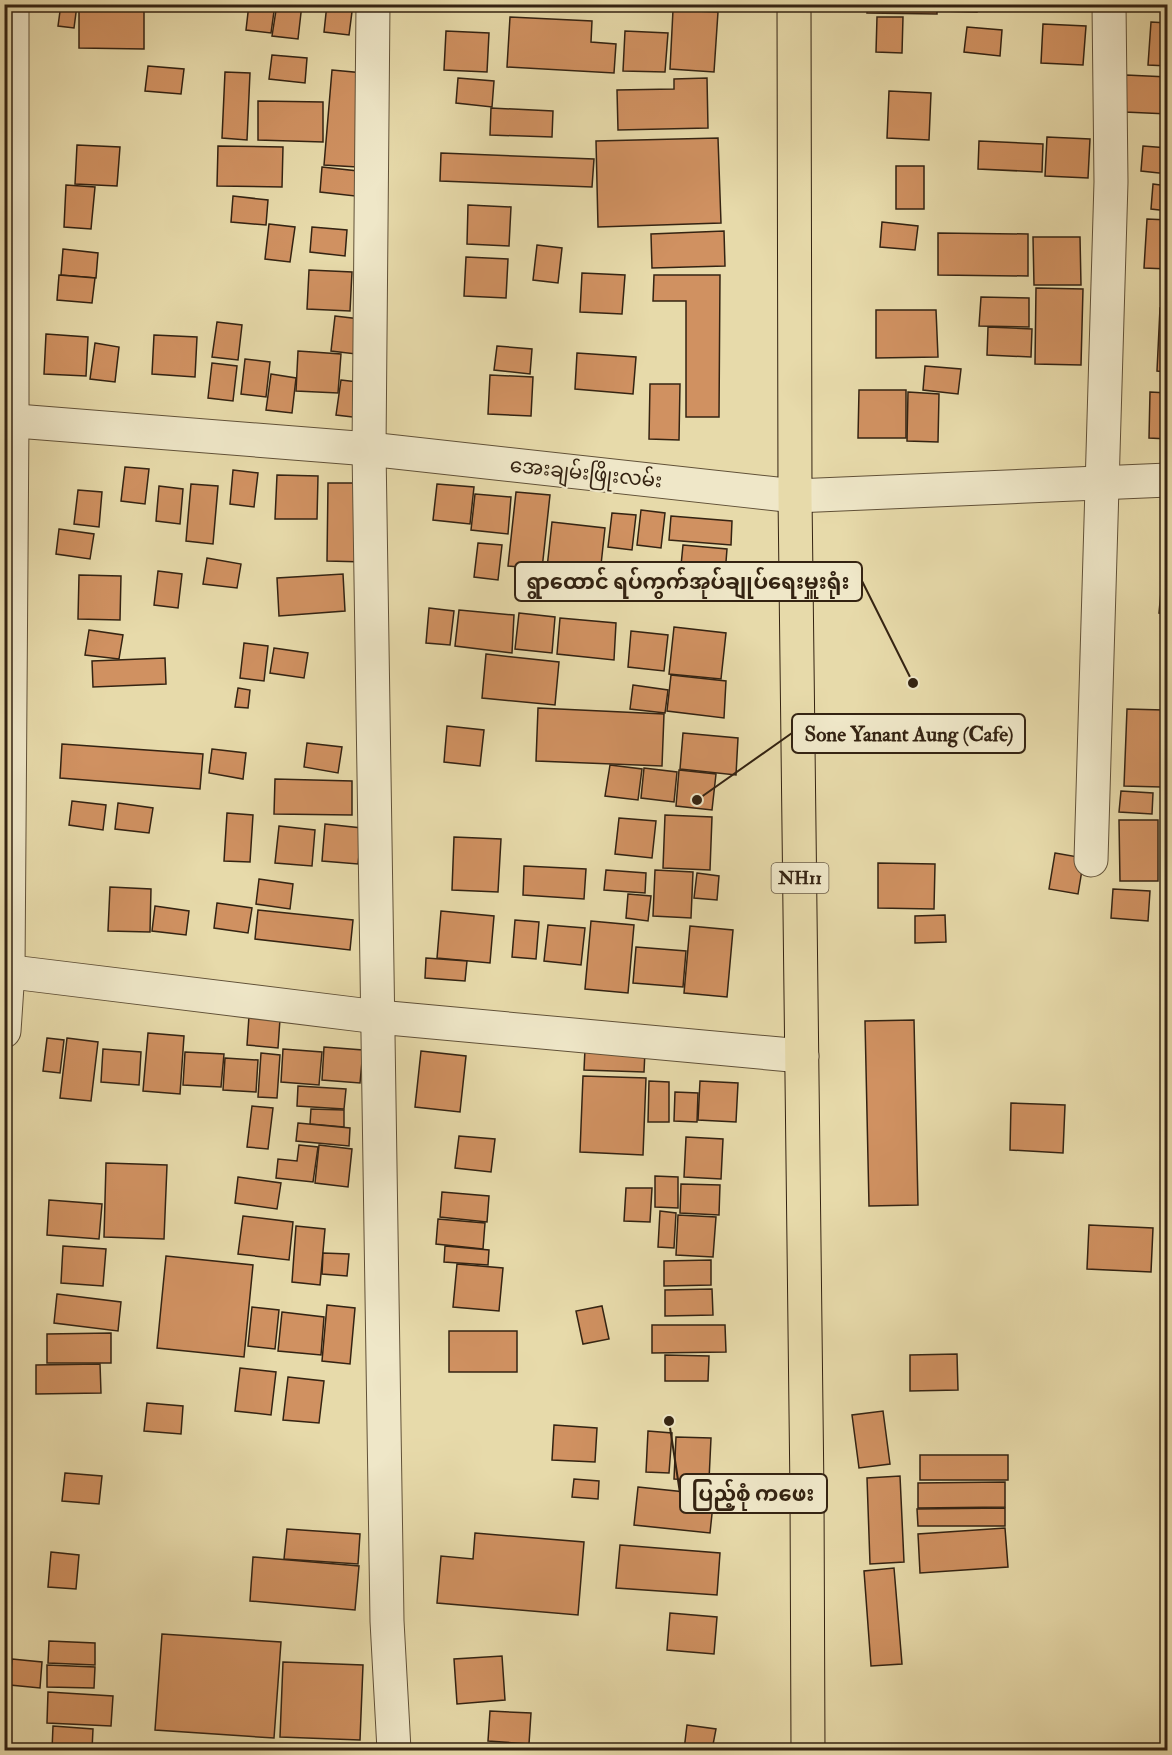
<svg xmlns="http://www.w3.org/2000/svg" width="1172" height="1755" font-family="'IM FELL Double Pica','Noto Sans Myanmar',serif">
  <rect width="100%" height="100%" fill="#e7daaa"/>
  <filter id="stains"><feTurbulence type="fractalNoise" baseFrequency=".00333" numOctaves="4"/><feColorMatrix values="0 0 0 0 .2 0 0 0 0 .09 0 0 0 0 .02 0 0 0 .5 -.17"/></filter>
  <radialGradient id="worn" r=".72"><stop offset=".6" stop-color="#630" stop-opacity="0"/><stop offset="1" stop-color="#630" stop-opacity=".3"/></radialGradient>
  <g fill="#d09161" stroke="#342312" stroke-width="1.5">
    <polygon points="61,4 77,5 74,28 58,26"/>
    <polygon points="249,4 275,4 271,33 246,30"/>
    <polygon points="277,4 302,4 298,39 272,36"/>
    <polygon points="327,4 353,4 349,35 324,32"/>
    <polygon points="868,4 937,4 937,14 867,13"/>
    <polygon points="941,4 977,4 977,12 941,11"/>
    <polygon points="79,8 144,9 144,49 79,48"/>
    <polygon points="673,10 718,12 714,72 670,69"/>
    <polygon points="510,17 592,21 591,42 616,44 614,73 507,67"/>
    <polygon points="877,17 903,17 902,53 876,52"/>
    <polygon points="1151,22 1168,23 1168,66 1148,65"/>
    <polygon points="1043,24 1086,26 1083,65 1041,63"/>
    <polygon points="967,27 1002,30 1000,56 964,52"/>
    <polygon points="446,31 489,33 487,72 444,70"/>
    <polygon points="625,31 668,33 665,72 623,71"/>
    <polygon points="272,55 307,58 305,83 269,79"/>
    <polygon points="148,66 184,69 181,94 145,91"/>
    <polygon points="332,70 364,73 357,167 324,165"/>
    <polygon points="225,72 250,73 247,140 222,138"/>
    <polygon points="1126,75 1168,77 1168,114 1125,112"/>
    <polygon points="458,78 494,81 492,107 456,103"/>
    <polygon points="707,78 708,128 618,130 617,90 674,89 674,79"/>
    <polygon points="889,91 931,93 929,140 887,138"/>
    <polygon points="258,101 323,102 323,142 258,140"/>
    <polygon points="491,108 553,111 552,137 490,135"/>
    <polygon points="1047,137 1090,139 1088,178 1045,176"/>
    <polygon points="718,138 721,223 598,227 596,141"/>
    <polygon points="979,141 1043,144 1042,172 978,169"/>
    <polygon points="77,145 120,147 117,186 75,184"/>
    <polygon points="218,146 283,147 282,187 217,186"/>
    <polygon points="1143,146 1168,148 1168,174 1141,171"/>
    <polygon points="441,153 594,159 592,187 440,181"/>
    <rect x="896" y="166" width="28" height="43"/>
    <polygon points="322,167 358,171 355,196 320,192"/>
    <polygon points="1153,184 1168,186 1168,211 1151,209"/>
    <polygon points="66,185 95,187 91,229 64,227"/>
    <polygon points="233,196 268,200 266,225 231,222"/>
    <polygon points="468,205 511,207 509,246 467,244"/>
    <polygon points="1147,219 1168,220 1168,269 1144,268"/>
    <polygon points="882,222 918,226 915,250 880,247"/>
    <polygon points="269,224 295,227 290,262 265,259"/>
    <polygon points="312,227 347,230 345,256 310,252"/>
    <polygon points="724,231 725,266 652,268 651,234"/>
    <polygon points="938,233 1028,234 1028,276 938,275"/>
    <polygon points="1033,237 1080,237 1081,285 1034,285"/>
    <polygon points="537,245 562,248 558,283 533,280"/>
    <polygon points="63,249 98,253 96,278 61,275"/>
    <polygon points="466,257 508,259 506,298 464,296"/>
    <polygon points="309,270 352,272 350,311 307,309"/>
    <polygon points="582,273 625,275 622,314 580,312"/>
    <polygon points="59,275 95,278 92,303 57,300"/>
    <polygon points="654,275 720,275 719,417 686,417 686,301 653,301"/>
    <polygon points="1036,288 1083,289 1081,365 1035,364"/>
    <polygon points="981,297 1029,298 1029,327 979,326"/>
    <polygon points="1160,308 1168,309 1168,372 1157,371"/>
    <polygon points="876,310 936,310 938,357 876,358"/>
    <polygon points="335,316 360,319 356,354 331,351"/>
    <polygon points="217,322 242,325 238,360 212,357"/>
    <polygon points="988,327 1032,329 1031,357 987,355"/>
    <polygon points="46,334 88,337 86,376 44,374"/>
    <polygon points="154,335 197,337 195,377 152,374"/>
    <polygon points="95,343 119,347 115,382 90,379"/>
    <polygon points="497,346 532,349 530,374 494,370"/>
    <polygon points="298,351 341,354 338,393 296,391"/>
    <polygon points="577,353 636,357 633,394 575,389"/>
    <polygon points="245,359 270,362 266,397 241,394"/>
    <polygon points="212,363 237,366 233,401 208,398"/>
    <polygon points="925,366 961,369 958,394 923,390"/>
    <polygon points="271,374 296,378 292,413 266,410"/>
    <polygon points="490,375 533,377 531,416 488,414"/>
    <polygon points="341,380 366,383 361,418 336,415"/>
    <polygon points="650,384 680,384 679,440 649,439"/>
    <polygon points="859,390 906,390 906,438 858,438"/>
    <polygon points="908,392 939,394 938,442 907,441"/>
    <polygon points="1150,392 1168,393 1168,439 1149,438"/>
    <polygon points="125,467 149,469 145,504 121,501"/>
    <polygon points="233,470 258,473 254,507 230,504"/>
    <polygon points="277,475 318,476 317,519 275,519"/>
    <polygon points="328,483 366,483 365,562 327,561"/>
    <polygon points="191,484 218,486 213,544 186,541"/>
    <polygon points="437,484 474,487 470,524 433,520"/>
    <polygon points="159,486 183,489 180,524 156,521"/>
    <polygon points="78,490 102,492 99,527 74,524"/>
    <polygon points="516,492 550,495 542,569 508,566"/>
    <polygon points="475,494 511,497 508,534 471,530"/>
    <polygon points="641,510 665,513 661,548 637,545"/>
    <polygon points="612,513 636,515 632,550 608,547"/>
    <polygon points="671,516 732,521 731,545 669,540"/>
    <polygon points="552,522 605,528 600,574 547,568"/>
    <polygon points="59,529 94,534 90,559 56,554"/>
    <polygon points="478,543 502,545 498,580 474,577"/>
    <polygon points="683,545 727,549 723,600 678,596"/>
    <polygon points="207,558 241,564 237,588 203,584"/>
    <polygon points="1164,559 1168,560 1168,614 1159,613"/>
    <polygon points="158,571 182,574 178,608 154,605"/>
    <polygon points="343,574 345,611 279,616 277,578"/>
    <polygon points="79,575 121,576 120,620 78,619"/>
    <polygon points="429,608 454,611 450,645 426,643"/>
    <polygon points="459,610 514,615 512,653 455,646"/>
    <polygon points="519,613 555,617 552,653 515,649"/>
    <polygon points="560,618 616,623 614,660 557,654"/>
    <polygon points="674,627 726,633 721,679 669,674"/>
    <polygon points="89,630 123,635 119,659 85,655"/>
    <polygon points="631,631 668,635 664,671 628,667"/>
    <polygon points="244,643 268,646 264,681 240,678"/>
    <polygon points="274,648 308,653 304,678 270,673"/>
    <polygon points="486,654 559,662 555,705 482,698"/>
    <polygon points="165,658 166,684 93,687 92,661"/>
    <polygon points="671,675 726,681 724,718 667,711"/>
    <polygon points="633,685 668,690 665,713 630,709"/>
    <polygon points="238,688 250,690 248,708 235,707"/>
    <polygon points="538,708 664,714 662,766 536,761"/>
    <polygon points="1127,709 1163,710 1161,787 1124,786"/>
    <polygon points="447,726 484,730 480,766 444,762"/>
    <polygon points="683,733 738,738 736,775 680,769"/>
    <polygon points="307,743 342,747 338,773 304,767"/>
    <polygon points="62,744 203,754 200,789 60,778"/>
    <polygon points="212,749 246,753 243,779 209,773"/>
    <polygon points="610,765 642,769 638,800 605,796"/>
    <polygon points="644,768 677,772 674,802 641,798"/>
    <polygon points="679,770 716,774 712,810 676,806"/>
    <polygon points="275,779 352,781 352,815 274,814"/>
    <polygon points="1121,791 1153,793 1152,814 1119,812"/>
    <polygon points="72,801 106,805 103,830 69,825"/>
    <polygon points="118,803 153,808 149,833 115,829"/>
    <polygon points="227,813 253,815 250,862 224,861"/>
    <polygon points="665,815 712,817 710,870 663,868"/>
    <polygon points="619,818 656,821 652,858 615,854"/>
    <polygon points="1119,820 1158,820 1158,881 1120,881"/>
    <polygon points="325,824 362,828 358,864 322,861"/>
    <polygon points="279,826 315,830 312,866 275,863"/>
    <polygon points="454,837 501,839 498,892 452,890"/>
    <polygon points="1055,853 1084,858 1078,894 1049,889"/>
    <polygon points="878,863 935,864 934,909 878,908"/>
    <polygon points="524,866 586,869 584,899 523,895"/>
    <polygon points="606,870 646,873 645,893 604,890"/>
    <polygon points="655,870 693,872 691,918 653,916"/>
    <polygon points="697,873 719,876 717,900 694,898"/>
    <polygon points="259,879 293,884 290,909 256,904"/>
    <polygon points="110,887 151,889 150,932 108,931"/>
    <polygon points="1113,889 1150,891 1148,921 1111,918"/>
    <polygon points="628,894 651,896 648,921 626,918"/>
    <polygon points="217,903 252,908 248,933 214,928"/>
    <polygon points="155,906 189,911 186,935 152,931"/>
    <polygon points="258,910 353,920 350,950 255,939"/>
    <polygon points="441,911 494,916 490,963 437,958"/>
    <polygon points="945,915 946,942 915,943 915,916"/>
    <polygon points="515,920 539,922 536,959 512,957"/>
    <polygon points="591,921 634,925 628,993 585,989"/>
    <polygon points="548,925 585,928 581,965 544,961"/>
    <polygon points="690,926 733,930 727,997 684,993"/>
    <polygon points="636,947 686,951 683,987 633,983"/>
    <polygon points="426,958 467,961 465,981 425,978"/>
    <polygon points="249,1016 280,1019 278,1048 247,1045"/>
    <polygon points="914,1020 918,1205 869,1206 865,1021"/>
    <polygon points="148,1033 184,1036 180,1094 143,1091"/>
    <polygon points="47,1038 64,1040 60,1073 43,1071"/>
    <polygon points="67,1038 98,1042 91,1101 60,1098"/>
    <polygon points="324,1047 363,1050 360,1083 322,1080"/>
    <polygon points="103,1049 141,1052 139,1085 101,1082"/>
    <polygon points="283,1049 322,1052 319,1085 281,1082"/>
    <polygon points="585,1049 645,1051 644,1072 584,1070"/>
    <polygon points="421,1051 466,1056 460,1112 415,1107"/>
    <polygon points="185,1052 224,1054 221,1087 183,1085"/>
    <polygon points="261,1053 280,1055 277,1098 258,1097"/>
    <polygon points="225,1058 258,1060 256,1092 223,1090"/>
    <polygon points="583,1076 646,1078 643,1155 580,1152"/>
    <polygon points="649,1081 669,1082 669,1122 648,1122"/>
    <polygon points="700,1081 738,1083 736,1122 698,1120"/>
    <polygon points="298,1086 346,1089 344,1109 297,1106"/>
    <polygon points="675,1092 698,1093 697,1122 674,1121"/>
    <polygon points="1011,1103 1065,1105 1063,1153 1010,1150"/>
    <polygon points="252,1106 273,1108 268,1149 247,1147"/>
    <polygon points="311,1109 344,1110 344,1127 310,1124"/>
    <polygon points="298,1123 350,1128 349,1146 296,1141"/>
    <polygon points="459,1136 495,1139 491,1172 455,1168"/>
    <polygon points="686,1137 723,1139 721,1179 684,1177"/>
    <polygon points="299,1145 318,1147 313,1182 276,1178 278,1159 297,1161"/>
    <polygon points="319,1145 352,1149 348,1187 315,1183"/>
    <polygon points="106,1163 167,1165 164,1239 104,1237"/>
    <polygon points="655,1176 678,1177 678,1208 655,1207"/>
    <polygon points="238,1177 281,1183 277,1209 235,1203"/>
    <polygon points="681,1184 720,1185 719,1215 680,1213"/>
    <polygon points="626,1188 652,1188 650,1222 624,1221"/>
    <polygon points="442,1192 489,1196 487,1222 440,1217"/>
    <polygon points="49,1200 102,1204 99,1239 47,1235"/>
    <polygon points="660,1211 676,1213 674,1248 658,1247"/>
    <polygon points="678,1215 716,1217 713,1257 676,1255"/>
    <polygon points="243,1216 293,1222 289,1260 238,1254"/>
    <polygon points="438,1219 485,1223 483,1249 436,1244"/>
    <polygon points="1089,1225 1153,1228 1151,1272 1087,1269"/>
    <polygon points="296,1226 325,1229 320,1285 292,1282"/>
    <polygon points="63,1246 106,1249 103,1286 61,1283"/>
    <polygon points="445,1246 489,1250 488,1265 444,1262"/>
    <polygon points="323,1253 349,1254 347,1276 322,1274"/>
    <polygon points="166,1256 253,1265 244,1357 157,1348"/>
    <polygon points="711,1260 711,1285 664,1286 664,1261"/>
    <polygon points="457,1264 503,1268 499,1311 453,1307"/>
    <polygon points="712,1289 713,1315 665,1316 665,1290"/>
    <polygon points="57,1294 121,1302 118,1331 54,1323"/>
    <polygon points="327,1305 355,1308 350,1364 322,1361"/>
    <polygon points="602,1306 609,1339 583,1344 576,1311"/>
    <polygon points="252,1307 279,1310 275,1349 248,1346"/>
    <polygon points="282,1312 324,1317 321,1355 278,1351"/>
    <polygon points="652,1325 725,1325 726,1352 652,1353"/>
    <rect x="449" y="1331" width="68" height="41"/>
    <polygon points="111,1333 111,1363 47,1363 47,1334"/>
    <polygon points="957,1354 958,1390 910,1391 910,1355"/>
    <polygon points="665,1355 709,1356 708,1381 665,1381"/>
    <polygon points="100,1364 101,1393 36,1394 36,1365"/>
    <polygon points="240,1368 276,1372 271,1415 235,1411"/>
    <polygon points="288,1377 324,1381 319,1423 283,1420"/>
    <polygon points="147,1403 183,1406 181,1434 144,1431"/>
    <polygon points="883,1411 890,1464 859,1468 852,1415"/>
    <polygon points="554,1425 597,1428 595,1462 552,1460"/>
    <polygon points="648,1431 672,1433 669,1473 646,1472"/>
    <polygon points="676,1437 711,1438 709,1480 674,1479"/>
    <rect x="920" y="1455" width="88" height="25"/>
    <polygon points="65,1473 102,1476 99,1504 62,1501"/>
    <polygon points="900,1476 904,1562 870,1564 867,1478"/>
    <polygon points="574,1479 599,1481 598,1499 572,1497"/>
    <polygon points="1005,1482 1005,1507 918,1508 918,1483"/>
    <polygon points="638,1487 714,1495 710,1533 634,1525"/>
    <polygon points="1005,1508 1005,1526 918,1526 917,1509"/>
    <polygon points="1005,1528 1008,1567 920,1573 918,1534"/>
    <polygon points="287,1529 360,1534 358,1564 284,1559"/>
    <polygon points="475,1533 584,1542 578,1615 437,1603 441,1556 473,1559"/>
    <polygon points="620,1545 720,1553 717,1595 616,1588"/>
    <polygon points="51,1552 79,1555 76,1589 48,1587"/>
    <polygon points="253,1557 359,1566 355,1610 250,1601"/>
    <polygon points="894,1568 902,1664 871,1666 864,1571"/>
    <polygon points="670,1613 717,1617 714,1654 667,1650"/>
    <polygon points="162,1634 281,1642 274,1738 155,1730"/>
    <polygon points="49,1641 95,1643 95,1665 48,1663"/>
    <polygon points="502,1656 505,1700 457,1704 454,1659"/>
    <polygon points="12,1659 42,1662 40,1688 10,1685"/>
    <polygon points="283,1662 363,1665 360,1740 280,1737"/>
    <polygon points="47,1665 95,1667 94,1688 47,1687"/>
    <polygon points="48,1692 113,1696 111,1726 47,1723"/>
    <polygon points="490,1711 531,1713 529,1744 488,1741"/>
    <polygon points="687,1725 716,1729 712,1750 684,1750"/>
    <polygon points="53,1726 93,1729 92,1750 52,1750"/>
  </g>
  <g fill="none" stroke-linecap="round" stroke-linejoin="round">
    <g stroke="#615138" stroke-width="35">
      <g id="minor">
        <polyline points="373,4 369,449 387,1621 394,1750"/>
        <polyline points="4,420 369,449 795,496 1168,480"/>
        <polyline points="1091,860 1111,182 1109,4"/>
        <polyline points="4,971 378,1017 802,1056"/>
        <polyline points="4,1031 8,971 12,420 12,4"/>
      </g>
    </g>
    <g stroke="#342312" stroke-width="35">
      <polyline id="highway" points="794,4 795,496 807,1494 808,1750"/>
    </g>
    <use href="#minor" stroke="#efe7c8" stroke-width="33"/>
    <use href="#highway" stroke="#e7daaa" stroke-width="33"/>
  </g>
  <g text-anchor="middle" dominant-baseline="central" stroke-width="4.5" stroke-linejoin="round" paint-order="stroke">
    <rect fill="#efe7c8" stroke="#6c5e49" stroke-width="1.5" x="771.5" y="863" width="57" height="30" rx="4.5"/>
    <g font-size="18" font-weight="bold" fill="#342312">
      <text x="800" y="878">NH11</text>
    </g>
    <g font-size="20" fill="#342312" stroke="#efe7c8">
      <text transform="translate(586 473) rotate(6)">အေးချမ်းဖြိုးလမ်း</text>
    </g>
  </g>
  <path fill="none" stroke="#342312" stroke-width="2" d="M913 683L862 581M697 800L792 733M669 1421L680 1493"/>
  <g fill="#342312" stroke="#efe7c8" stroke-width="2">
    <circle cx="913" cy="683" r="6"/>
    <circle cx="697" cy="800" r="6"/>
    <circle cx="669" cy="1421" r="6"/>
  </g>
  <g fill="#efe7c8" stroke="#342312" stroke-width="2">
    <rect x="515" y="562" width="347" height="39" rx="6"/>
    <rect x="792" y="714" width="233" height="39" rx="6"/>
    <rect x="680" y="1474" width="147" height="39" rx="6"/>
  </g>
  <g font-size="21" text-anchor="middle" font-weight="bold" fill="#342312">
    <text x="688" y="589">ရွာထောင် ရပ်ကွက်အုပ်ချုပ်ရေးမှူးရုံး</text>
    <text x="909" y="741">Sone Yanant Aung (Cafe)</text>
    <text x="753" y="1501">ပြည့်စုံ ကဖေး</text>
  </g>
  <rect width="1172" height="1755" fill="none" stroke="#e7daaa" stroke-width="24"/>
  <rect x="6" y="6" width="1160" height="1743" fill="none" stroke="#342312" stroke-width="3"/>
  <rect x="12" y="12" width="1148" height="1731" fill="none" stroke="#342312" stroke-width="1.5"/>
  <rect width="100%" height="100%" filter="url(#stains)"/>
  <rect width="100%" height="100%" fill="url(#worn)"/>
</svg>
